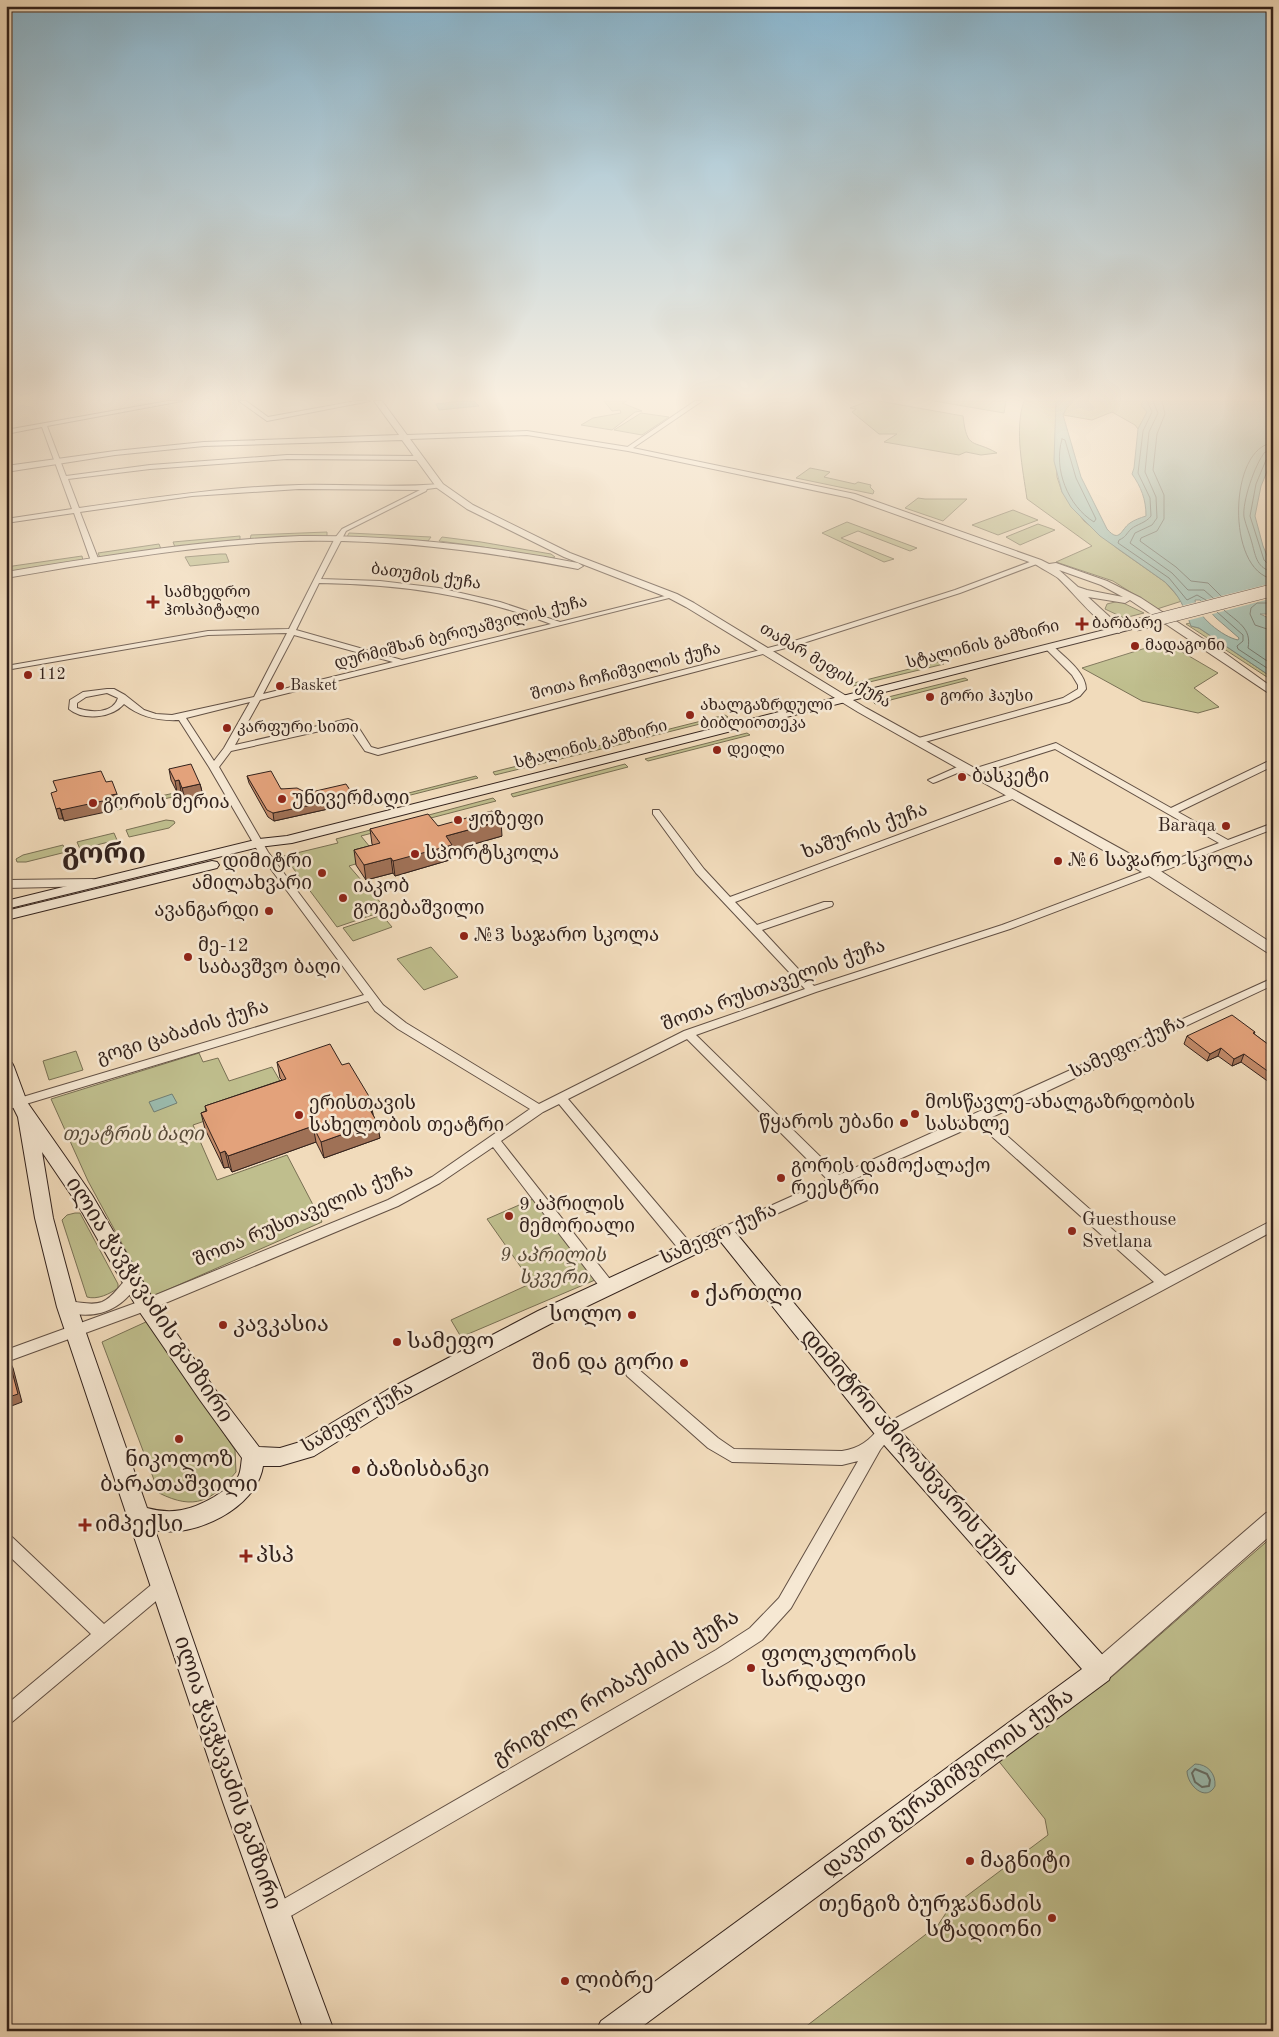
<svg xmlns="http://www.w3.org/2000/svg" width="1279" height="2037" font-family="'Old Standard TT','Noto Serif Georgian',serif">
  <rect width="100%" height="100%" fill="#f1dbbb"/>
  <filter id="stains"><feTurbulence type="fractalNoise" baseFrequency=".004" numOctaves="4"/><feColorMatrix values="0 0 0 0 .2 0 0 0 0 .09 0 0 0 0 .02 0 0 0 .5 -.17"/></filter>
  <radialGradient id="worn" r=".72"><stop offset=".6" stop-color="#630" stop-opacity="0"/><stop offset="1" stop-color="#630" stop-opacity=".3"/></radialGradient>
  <g fill="#bfbe8d" stroke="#797054">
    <polygon points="604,401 627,401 622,403 642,411 635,412 612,430 581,425 593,418 621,413 620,410 612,411"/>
    <path d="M868,401H879L963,416C967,451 973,439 997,453L981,455L966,452L959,455L884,442L897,434H879L852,412L856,409L850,408Z"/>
    <polygon points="934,401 1006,401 1004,413"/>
    <path d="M1024,401H1056L1055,445L1057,477L1062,492L1084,521L1118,549L1165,582L1182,601L1157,609L1113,581L1056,562L1092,546L1027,499C1023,470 1014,429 1024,401Z"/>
    <polygon points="1073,401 1143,401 1141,405 1147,412 1138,429 1135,425 1112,412 1092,420 1063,415 1066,409"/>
    <polygon points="641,413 669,417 642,435 614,430"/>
    <polygon points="810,468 830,472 824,477 855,484 858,482 871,485 870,487 874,491 873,494 796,478"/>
    <polygon points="918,498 925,499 967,499 943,521 905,508"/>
    <polygon points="1013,510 1038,520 998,535 972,525"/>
    <polygon points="847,522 917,548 910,551 858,531 841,538 894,559 884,562 822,533"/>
    <polygon points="1038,524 1055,530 1020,545 1006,537"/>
    <polygon points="327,532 327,537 250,540 251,535"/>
    <polygon points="349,533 431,537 428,541 347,537"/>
    <polygon points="240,536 240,540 175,547 173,542"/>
    <polygon points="442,537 481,542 551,554 555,557 550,559 477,546 439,541"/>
    <polygon points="159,544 161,549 100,558 98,553"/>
    <polygon points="220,554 226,554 229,562 190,566 185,557"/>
    <polygon points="82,556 83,561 6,573 6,567"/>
    <polygon points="1119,601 1144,613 1124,618 1105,609 1107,604"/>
    <polygon points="1190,623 1191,626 1199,628 1273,678 1273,681 1186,624"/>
    <polygon points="1165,642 1218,673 1194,688 1219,707 1198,713 1142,701 1082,668"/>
    <polygon points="941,661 944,664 853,686 850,684"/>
    <polygon points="965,678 968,680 875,704 872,701"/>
    <polygon points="725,715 728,717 644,738 642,736"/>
    <polygon points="747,733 750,735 648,761 645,759"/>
    <polygon points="627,739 630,742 495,775 493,772"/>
    <polygon points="625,764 628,767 513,797 511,794"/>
    <polygon points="476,776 478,778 371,805 369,803"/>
    <polygon points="179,792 181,795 117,810 115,806"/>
    <polygon points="493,798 496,801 427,819 425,816"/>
    <polygon points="166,820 174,821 175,823 169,828 129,837 126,830"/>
    <polygon points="408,820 410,823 361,836 378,857 349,866 387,910 337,927 284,856 338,843 336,839"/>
    <polygon points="114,833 117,840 80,849 77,842"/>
    <polygon points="63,845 66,852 26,862 17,862 16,859 23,855"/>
    <polygon points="382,915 392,927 353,941 343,928"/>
    <polygon points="431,947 458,977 424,990 397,959"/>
    <polygon points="76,1051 83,1070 49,1080 43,1061"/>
    <polygon points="199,1053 203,1062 218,1058 229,1081 272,1067 287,1093 193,1125 217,1180 287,1155 322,1222 151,1297 88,1181 51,1099"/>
    <polygon points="533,1199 595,1280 461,1337 451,1320 532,1283 487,1219"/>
    <path d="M75,1213H80L118,1284V1288C110,1294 97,1300 87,1297L62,1220L67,1215Z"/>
    <path d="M148,1321L235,1450L236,1472C212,1501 195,1511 159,1493L102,1342Z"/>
    <polygon points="1273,1536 1273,2031 800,2031 938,1925 948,1910 1048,1835 1045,1819 997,1759 1114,1675"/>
  </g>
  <g fill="#9bbbae" stroke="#717e74" fill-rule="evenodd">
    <polygon points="462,401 474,401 479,406 439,410 436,404"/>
    <path d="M1056,401H1073L1066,409L1063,415L1081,477L1107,529C1120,544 1121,529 1130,523C1134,520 1140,518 1146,516C1146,499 1141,487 1132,474L1134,468L1138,429L1147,412L1141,405L1143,401H1267L1273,409V457L1261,486L1255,516L1263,546L1268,558L1273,562V614H1260L1273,620V678L1199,628L1191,626C1184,607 1180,596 1165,582L1100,536L1071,507L1062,492L1054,461ZM1195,600H1200L1216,618L1239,638L1238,640C1223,637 1196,616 1195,600Z"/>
    <polygon points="172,1094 177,1103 154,1112 149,1102"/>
    <path d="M1195,1764C1207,1764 1216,1773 1215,1786C1206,1803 1187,1785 1187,1771Z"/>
  </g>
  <polygon fill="#f1dbbb" points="1273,583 1273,598 1209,615 1197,602 1205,616 1186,621 1181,606"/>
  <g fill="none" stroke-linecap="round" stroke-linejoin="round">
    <g stroke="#676e65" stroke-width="1">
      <path d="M1147,401L1152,412L1143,431L1138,473L1150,498L1151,516C1146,523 1137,524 1131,529C1126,534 1126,537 1119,540L1118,543L1169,578L1187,600L1197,595L1206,600"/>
      <polyline points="1153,401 1158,413 1149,432 1145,472 1156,497 1157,518 1152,525 1135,533 1130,543 1172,573 1188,590 1204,590 1213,598"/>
      <polyline points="1162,401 1165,414 1157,434 1153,470 1164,495 1164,519 1157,531 1141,538 1140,541 1176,567 1191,581 1208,583 1221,596"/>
      <path d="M1062,439L1065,440L1076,478L1096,519L1094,522C1068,506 1053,469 1062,439Z"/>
      <path d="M1273,443C1229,446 1225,571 1273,579"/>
      <path d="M1273,451L1265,452C1255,464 1242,502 1244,517C1246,526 1250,535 1252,543C1256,558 1257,568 1273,572"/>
      <polyline points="1273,457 1266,460 1256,484 1250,516 1264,560 1269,565 1273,565"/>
      <polyline points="1273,603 1257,603 1251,608 1250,614 1255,625 1273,631"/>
      <path d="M1224,610C1237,622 1252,628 1248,648L1273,665"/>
      <polyline points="1217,612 1243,635 1243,641 1237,646 1238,649 1273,672"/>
    </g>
    <polygon stroke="#676e65" stroke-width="2" points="1195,1769 1207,1774 1210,1780 1209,1786 1202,1787 1195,1782 1192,1773"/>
    <g stroke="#625044" stroke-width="2">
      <g id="minor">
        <polygon points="6,401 12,401 6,404"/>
        <path d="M168,401H182L47,426L66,476L150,465L287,455L419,456L422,458L419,460L287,459L150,469L68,479L79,508C152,498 225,487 299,485C346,484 393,488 440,484L442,485V487L427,489L426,491L346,531L321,579L380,581L439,588L500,602L560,622L673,594L677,596L260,700L235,745L348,719L355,722L371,747L378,749L791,642L955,590L1035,560L1042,562L960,593L797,645L378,755L365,751L347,725L231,751L219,767L268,852L383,1005L406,1023L539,1104L684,1031L805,989L696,873L653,814V810H659L704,869L730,897L1012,793H1018V797L735,902L757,925L824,902H832L833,904L832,906L762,930L814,986L1002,925L1219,843L1055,749L973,775L968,772L970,770L1056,743L1171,808L1273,759V766L1178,812L1228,840L1273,823V829L1010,929L816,992L696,1035L839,1175L1273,978V985L988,1119L1165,1276L1273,1220V1231L891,1436L880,1450L791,1608L762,1640L728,1662L277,1924L270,1921L267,1914L270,1907L716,1650L750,1628L779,1598L858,1461L842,1465L732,1462L708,1448L627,1376L625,1372L627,1368L632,1366L637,1368L718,1438L734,1449L842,1451C860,1448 869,1441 881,1426L1154,1282L978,1124L729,1235L724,1237L719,1235L717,1232L719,1229L828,1180L687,1039L568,1099L692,1245L694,1249L692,1253L687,1254L682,1253L559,1104L543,1112L501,1141L613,1283L615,1287L613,1291L608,1292L603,1291L493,1147L440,1183L398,1206L151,1309L6,1362V1350L141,1301L388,1200L432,1177L530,1109L398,1029L375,1011L368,1001L6,1110V1102L364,995L259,853L209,767L179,720C158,721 140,717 124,704C112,718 83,721 69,709L70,700L83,692L107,689H114L125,695L144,710L156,714L172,715L254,697L287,633L208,635L6,670V666L208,631L289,629L335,538L342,529L420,490L299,489L192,496L80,512L99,561L95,563L91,561L74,513L6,523V519L72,509L42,427L6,434V430ZM319,583C401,584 474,595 551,624L402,660L296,630ZM294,635L393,662L263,694ZM107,693L118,698C113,714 90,713 77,708V703L86,697ZM250,702L224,748L214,761L186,718Z"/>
        <polygon points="239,401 246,401 268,417 356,401 370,401 267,421"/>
        <polygon points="695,401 702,401 630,450 626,450 626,448"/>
        <path d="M1046,645H1052C1063,656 1086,672 1086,689L1080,696L1069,702L921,743H915V739L1063,698L1078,689V685L1072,675L1046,649Z"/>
        <polygon points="964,764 969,767 967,769 936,782 933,783 928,780"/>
        <path d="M132,1276L137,1277L139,1281C123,1311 94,1321 62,1311L60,1307L62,1303C75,1299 89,1307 102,1302C116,1296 122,1279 132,1276Z"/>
        <polygon points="6,1535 12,1537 104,1624 156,1581 162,1578 168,1581 170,1586 168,1591 12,1722 6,1725 6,1705 91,1634 6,1553"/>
      </g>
    </g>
    <g stroke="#625044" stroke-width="2">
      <g id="tertiary">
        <path d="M374,401H382L407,435L527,431L628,447L855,494L1041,560L1049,564L1056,563L1107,581L1141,598L1226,654L1273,688V696L1130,600L1125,603L1088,597L1124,630L1119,633C1101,628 1073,592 1058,578C1051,573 1042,569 1035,564L850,498L628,451L527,435L410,439L443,484L473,505L570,553L677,594L694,603L866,708L1159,870L1273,944V954L1268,953L1149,876L858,712L686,607L669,598L564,557L467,509L437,488L402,440L204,446L115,455L6,472V466L115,451L204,442L399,435ZM1059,570L1101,585L1123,597L1087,590L1078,587Z"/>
        <path d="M300,536C394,535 485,545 578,563L583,566L578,569C486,551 393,539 299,541C201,544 103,561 6,578V572C104,556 201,540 300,536Z"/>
        <polygon points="92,879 97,880 99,883 97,886 6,888 6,880"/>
        <polygon points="1273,1511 1273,1533 1108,1679 1100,1682 1092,1679 1089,1671 1092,1663 1266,1513"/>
      </g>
    </g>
    <g stroke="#33221c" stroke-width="2">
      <g id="secondary">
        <polygon points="1136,622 1140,623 1142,625 1140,627 292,843 259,847 6,909 6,901 259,839 287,836"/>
        <polygon points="212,861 217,862 219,865 217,868 6,920 6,911"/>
        <path d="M6,1061L12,1063L14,1067L27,1102L92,1195L153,1299L214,1388L259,1447L280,1448L300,1442L387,1390L538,1311L724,1225L731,1227L894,1424L1109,1662L1112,1671L1109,1680L636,2031H596L601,2021L1082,1669L878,1438L721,1242L552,1323L401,1402L314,1456L280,1466H263C257,1508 193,1539 155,1530L249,1802L334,2031H304L223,1802L57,1307L35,1218L18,1117L6,1093ZM42,1152L78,1205L139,1311L200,1400L242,1458C241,1464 241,1472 238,1477C232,1486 222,1492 214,1497C191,1510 173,1515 147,1508L77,1307L53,1218Z"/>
      </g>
    </g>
    <use href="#minor" fill="#f6e8d3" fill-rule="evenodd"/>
    <use href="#tertiary" fill="#f6e8d3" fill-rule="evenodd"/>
    <use href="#secondary" fill="#f6e8d3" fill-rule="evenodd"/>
    <g stroke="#33221c" stroke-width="13" stroke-linecap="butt">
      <polyline id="secondary-bridge" points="1136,625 1273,590"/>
    </g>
    <use href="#secondary-bridge" stroke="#f6e8d3" stroke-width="12"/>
  </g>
  <g fill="#c38b6a" stroke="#33221c">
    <polygon points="169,769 200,784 203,795 185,799 181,791 177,792 171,780"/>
    <polygon points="247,776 281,789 307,793 355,803 274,821 268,817 249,783"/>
    <polygon points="438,826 502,836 453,850 453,859 395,876 393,873 366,880 356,865 354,850 373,845 372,844 370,829"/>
    <polygon points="1255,1032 1254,1034 1273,1048 1273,1085 1241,1062 1232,1066 1218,1056 1207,1061 1184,1044 1187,1036"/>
    <polygon points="277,1062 373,1114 380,1138 324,1158 316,1142 232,1172 229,1167 224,1168 205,1129 201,1113 206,1111 205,1106 282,1080 280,1078"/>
  </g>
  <g fill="#9f7156" stroke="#33221c">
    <polygon points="179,780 181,791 177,792 175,781"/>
    <polygon points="200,784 203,795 185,799 182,788"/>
    <polygon points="117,794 120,805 114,806 115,810 64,821 61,810"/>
    <polygon points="354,796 355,803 274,821 273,813"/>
    <polygon points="60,808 63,819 59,819 56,809"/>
    <polygon points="501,821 502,836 453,850 453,859 395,876 393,861 446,836"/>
    <polygon points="391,858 393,873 366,880 364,865"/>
    <polygon points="1221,1048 1218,1056 1207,1061 1210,1054"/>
    <polygon points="1244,1054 1241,1062 1232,1066 1234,1059"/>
    <polygon points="370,1098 373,1114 365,1101"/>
    <polygon points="377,1122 380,1138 324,1158 321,1142"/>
    <polygon points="313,1126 316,1142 232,1172 228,1156"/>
    <polygon points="225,1151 229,1167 224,1168 220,1153"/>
    <polygon points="9,1360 13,1368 22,1402 6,1408"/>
  </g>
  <g fill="#e3a27b" stroke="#33221c">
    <polygon points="191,764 200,784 182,788 179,780 175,781 169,769"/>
    <polygon points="101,771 106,782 112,781 117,794 111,795 112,799 61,810 60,808 56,809 51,793 57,791 53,781"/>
    <polygon points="271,771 281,789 297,788 307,793 346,784 354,796 273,813 267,810 247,776"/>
    <polygon points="492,811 501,821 446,836 452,845 393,861 391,858 364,865 354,850 380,843 370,829 428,814 438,826"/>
    <polygon points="1232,1015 1255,1032 1253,1033 1273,1048 1273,1075 1244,1054 1234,1059 1221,1048 1210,1054 1187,1036"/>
    <polygon points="330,1044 342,1065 349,1063 370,1098 365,1101 377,1122 321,1142 313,1126 228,1156 225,1151 220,1153 201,1113 207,1111 205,1106 286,1079 277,1062"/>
    <polygon points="9,1360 18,1394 6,1398 6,1361"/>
  </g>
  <linearGradient id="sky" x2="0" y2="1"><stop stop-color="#89b7d1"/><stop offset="0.58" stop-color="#f9efe0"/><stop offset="1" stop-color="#f9efe0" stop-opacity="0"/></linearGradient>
  <rect width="1279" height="686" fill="url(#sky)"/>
  <g fill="#8f2418" stroke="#f6e8d3" stroke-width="2">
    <path d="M150.5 594.5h5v5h5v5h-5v5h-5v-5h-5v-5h5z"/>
    <path d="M1079.5 616.5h5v5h5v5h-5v5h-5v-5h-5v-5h5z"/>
    <circle cx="1135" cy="646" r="5"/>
    <circle cx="28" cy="675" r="5"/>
    <circle cx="280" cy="686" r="5"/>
    <circle cx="930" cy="697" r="5"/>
    <circle cx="690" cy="715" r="5"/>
    <circle cx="227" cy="728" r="5"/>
    <circle cx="717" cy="750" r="5"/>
    <circle cx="962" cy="777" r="5"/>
    <circle cx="282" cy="799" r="5"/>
    <circle cx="93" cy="803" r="5"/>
    <circle cx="458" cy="820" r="5"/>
    <circle cx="1226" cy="826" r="5"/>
    <circle cx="415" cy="854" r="5"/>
    <circle cx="1058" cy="861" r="5"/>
    <circle cx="322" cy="873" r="5"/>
    <circle cx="343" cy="898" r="5"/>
    <circle cx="269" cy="911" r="5"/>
    <circle cx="464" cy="936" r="5"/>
    <circle cx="188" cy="957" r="5"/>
    <circle cx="915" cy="1114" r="5"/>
    <circle cx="299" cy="1115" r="5"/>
    <circle cx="904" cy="1123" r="5"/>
    <circle cx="781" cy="1178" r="5"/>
    <circle cx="509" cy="1216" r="5"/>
    <circle cx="1072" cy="1231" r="5"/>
    <circle cx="695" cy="1294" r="5"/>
    <circle cx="632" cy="1315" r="5"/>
    <circle cx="223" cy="1325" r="5"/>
    <circle cx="397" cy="1342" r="5"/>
    <circle cx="684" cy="1363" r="5"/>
    <circle cx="179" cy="1439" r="5"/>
    <circle cx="356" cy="1470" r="5"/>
    <path d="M82.5 1517.5h5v5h5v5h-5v5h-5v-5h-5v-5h5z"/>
    <path d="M243.5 1548.5h5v5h5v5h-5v5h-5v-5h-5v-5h5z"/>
    <circle cx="751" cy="1668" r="5"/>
    <circle cx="970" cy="1861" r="5"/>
    <circle cx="1052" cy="1918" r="5"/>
    <circle cx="565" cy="1981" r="5"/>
  </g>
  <g text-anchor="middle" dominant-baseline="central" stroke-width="5" stroke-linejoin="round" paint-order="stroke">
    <g font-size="16" fill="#33221c" stroke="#f6e8d3">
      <text transform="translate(426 577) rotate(8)">ბათუმის ქუჩა</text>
      <text transform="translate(461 633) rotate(-14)">დურმიშხან ბერიუაშვილის ქუჩა</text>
      <text transform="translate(983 645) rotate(-14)">სტალინის გამზირი</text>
      <text transform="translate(825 666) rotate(31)">თამარ მეფის ქუჩა</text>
      <text transform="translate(626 672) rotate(-14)">შოთა ჩოჩიშვილის ქუჩა</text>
      <text transform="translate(591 745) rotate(-14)">სტალინის გამზირი</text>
    </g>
    <g font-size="16" fill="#33221c" stroke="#f6e8d3" text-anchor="start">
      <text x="164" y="593">სამხედრო<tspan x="164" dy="18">ჰოსპიტალი</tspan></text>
      <text x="1092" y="624">ბარბარე</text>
      <text x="1145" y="646">მადაგონი</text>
      <text x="38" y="675">112</text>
      <text x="290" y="686">Basket</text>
      <text x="940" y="697">გორი ჰაუსი</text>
      <text x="700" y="706">ახალგაზრდული<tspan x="700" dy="18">ბიბლიოთეკა</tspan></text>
      <text x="237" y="728">კარფური სითი</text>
      <text x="727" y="750">დეილი</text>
    </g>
    <g font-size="19" fill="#33221c" stroke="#f6e8d3" text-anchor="start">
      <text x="972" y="777">ბასკეტი</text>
      <text x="292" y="799">უნივერმაღი</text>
      <text x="103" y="803">გორის მერია</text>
      <text x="468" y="820">ჟოზეფი</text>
      <text x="1216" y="826" text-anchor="end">Baraqa</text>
      <text x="425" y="854">სპორტსკოლა</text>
      <text x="1068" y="861">№6 საჯარო სკოლა</text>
      <text x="312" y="862" text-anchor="end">დიმიტრი<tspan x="312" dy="22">ამილახვარი</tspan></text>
      <text x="353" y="887">იაკობ<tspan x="353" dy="22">გოგებაშვილი</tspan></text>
      <text x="259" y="911" text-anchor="end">ავანგარდი</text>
      <text x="474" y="936">№3 საჯარო სკოლა</text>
      <text x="198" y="946">მე-12<tspan x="198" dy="22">საბავშვო ბაღი</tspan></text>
      <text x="925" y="1103">მოსწავლე-ახალგაზრდობის<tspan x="925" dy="22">სასახლე</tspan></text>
      <text x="309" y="1104">ერისთავის<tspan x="309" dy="22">სახელობის თეატრი</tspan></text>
      <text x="894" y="1123" text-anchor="end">წყაროს უბანი</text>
      <text x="791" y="1167">გორის დამოქალაქო<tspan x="791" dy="22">რეესტრი</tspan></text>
      <text x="519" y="1205">9 აპრილის<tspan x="519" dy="22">მემორიალი</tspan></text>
      <text x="1082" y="1220">Guesthouse<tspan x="1082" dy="22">Svetlana</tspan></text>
    </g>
    <g font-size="19" fill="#33221c" stroke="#f6e8d3">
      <text transform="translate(865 832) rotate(-20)">ხაშურის ქუჩა</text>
      <text transform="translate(774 986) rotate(-20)">შოთა რუსთაველის ქუჩა</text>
      <text transform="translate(183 1033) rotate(-17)">გოგი ცაბაძის ქუჩა</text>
      <text transform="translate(1128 1048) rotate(-25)">სამეფო ქუჩა</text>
      <text transform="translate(304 1216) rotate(-23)">შოთა რუსთაველის ქუჩა</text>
      <text transform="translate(719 1235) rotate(-24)">სამეფო ქუჩა</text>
      <text transform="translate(358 1418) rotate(-30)">სამეფო ქუჩა</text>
    </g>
    <g font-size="19" font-style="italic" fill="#564938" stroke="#f6e8d3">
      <text x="133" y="1135">თეატრის ბაღი</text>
      <text x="553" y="1256">9 აპრილის<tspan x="553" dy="22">სკვერი</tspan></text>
    </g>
    <g font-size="22" fill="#33221c" stroke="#f6e8d3" text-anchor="start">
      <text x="705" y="1294">ქართლი</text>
      <text x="622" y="1315" text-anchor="end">სოლო</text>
      <text x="233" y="1325">კავკასია</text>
      <text x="407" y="1342">სამეფო</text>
      <text x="674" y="1363" text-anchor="end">შინ და გორი</text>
      <text x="179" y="1460" text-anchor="middle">ნიკოლოზ<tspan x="179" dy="25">ბარათაშვილი</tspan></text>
      <text x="366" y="1470">ბაზისბანკი</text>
      <text x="95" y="1525">იმპექსი</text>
      <text x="256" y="1556">პსპ</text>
      <text x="761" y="1655">ფოლკლორის<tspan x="761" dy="25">სარდაფი</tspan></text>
      <text x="980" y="1861">მაგნიტი</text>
      <text x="1042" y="1905" text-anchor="end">თენგიზ ბურჯანაძის<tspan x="1042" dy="25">სტადიონი</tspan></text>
      <text x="575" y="1981">ლიბრე</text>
    </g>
    <g font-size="22" fill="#33221c" stroke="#f6e8d3">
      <text transform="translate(149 1300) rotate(57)">ილია ჭავჭავაძის გამზირი</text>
      <text transform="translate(910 1453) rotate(49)">დიმიტრი ამილახვარის ქუჩა</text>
      <text transform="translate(616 1688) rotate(-31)">გრიგოლ რობაქიძის ქუჩა</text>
      <text transform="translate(227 1773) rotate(71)">ილია ჭავჭავაძის გამზირი</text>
      <text transform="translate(948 1783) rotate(-36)">დავით გურამიშვილის ქუჩა</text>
    </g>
    <g font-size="29" font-weight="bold" fill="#33221c" stroke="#f6e8d3">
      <text x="104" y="855">გორი</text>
    </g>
  </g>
  <rect width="1279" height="2037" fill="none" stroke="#f1dbbb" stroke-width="25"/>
  <rect x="8" y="8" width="1264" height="2022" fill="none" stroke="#33221c" stroke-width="2.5"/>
  <rect x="12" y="12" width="1254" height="2012" fill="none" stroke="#33221c"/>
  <rect width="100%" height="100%" filter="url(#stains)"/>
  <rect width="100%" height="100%" fill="url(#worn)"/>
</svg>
